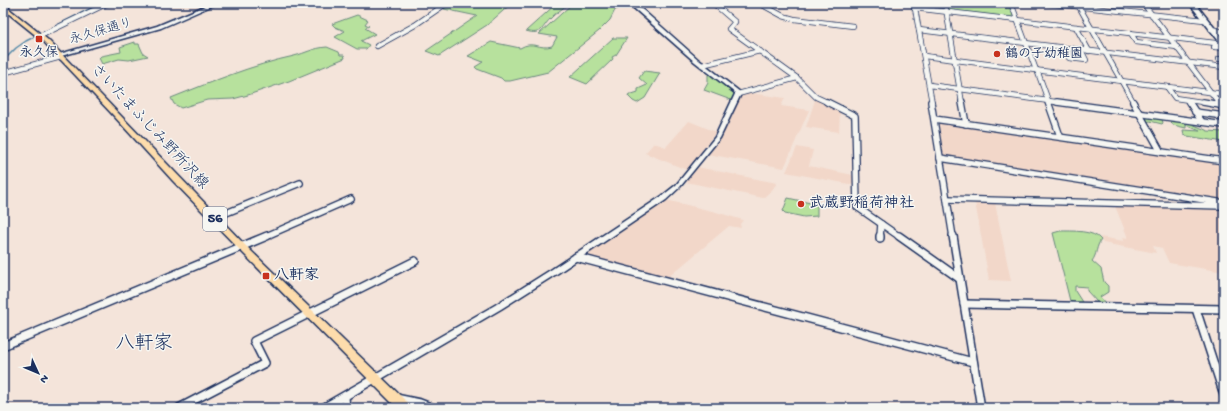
<svg xmlns="http://www.w3.org/2000/svg" width="1227" height="411" font-family="'Gochi Hand','Klee One',sans-serif">
  <rect width="100%" height="100%" fill="#f4e4da"/>
  <filter id="ink" filterUnits="userSpaceOnUse"><feTurbulence type="fractalNoise" baseFrequency=".025" numOctaves="2"/><feDisplacementMap in="SourceGraphic" scale="8" xChannelSelector="R" yChannelSelector="G"/><feConvolveMatrix kernelMatrix="1 2 1 2 8 2 1 2 1" color-interpolation-filters="sRGB"/></filter>
  <g filter="url(#ink)">
    <g fill="#f2d7c9">
      <polygon points="750,93 785,98 781,106 809,110 784,168 707,154 726,128 733,108 740,96"/>
      <polygon points="818,99 840,110 839,132 806,127 815,100"/>
      <polygon points="689,121 716,132 687,170 645,153 654,143 666,147"/>
      <polygon points="937,121 1224,162 1224,201 944,156"/>
      <polygon points="797,147 813,150 809,166 853,175 854,185 786,172"/>
      <polygon points="697,167 777,183 772,190 763,198 686,182"/>
      <polygon points="666,200 716,212 743,220 740,224 741,228 729,226 666,279 583,256"/>
      <polygon points="975,202 995,203 1011,281 989,280"/>
      <polygon points="1117,205 1224,207 1224,272 1169,263 1162,248 1153,246 1156,253 1103,243 1100,237 1124,241 1123,237 1128,238 1115,206"/>
    </g>
    <g fill="#b7e19d" stroke="#69887e">
      <polygon points="450,3 512,3 487,25 439,56 426,51 477,16 444,9"/>
      <path d="M557,3H569C563,9 555,13 550,19C542,27 542,36 526,31Z"/>
      <path d="M573,3H605L622,7L615,10L610,20L599,31L548,72L510,81H504L501,78L477,69L475,67L483,62L468,56L491,42L520,48C533,40 539,50 552,46L557,37L539,34Z"/>
      <polygon points="946,3 1012,9 1015,19 948,12"/>
      <polygon points="357,15 368,20 365,24 369,26 365,28 375,34 361,41 369,45 366,49 357,49 335,37 345,31 335,27 332,24"/>
      <polygon points="613,38 627,38 616,55 612,57 613,59 587,84 570,77"/>
      <polygon points="135,42 135,44 139,44 143,53 148,56 129,60 119,59 102,64 99,58 101,56 121,52 120,47"/>
      <path d="M327,47L339,52L340,55H344L345,58L289,81L248,95L233,99L207,100L181,108L174,104L171,98C211,82 252,65 294,56C306,53 313,48 327,47Z"/>
      <polygon points="644,71 660,73 645,98 637,103 633,101 628,96 629,94 632,94 638,92 638,89 647,85 639,78"/>
      <polygon points="708,74 711,74 736,93 734,99 731,100 704,90 708,83"/>
      <polygon points="1142,115 1183,120 1208,131 1223,132 1222,130 1224,130 1224,142 1187,136 1184,135 1183,130 1200,131 1186,125 1186,128 1173,125 1170,120 1162,119 1163,123 1162,124 1150,121 1146,122"/>
      <polygon points="788,198 815,204 817,205 817,216 804,217 785,213 783,211"/>
      <path d="M1060,231C1072,231 1094,230 1101,240C1096,246 1097,255 1092,261L1101,269L1104,282L1108,286V292L1100,297L1106,304L1097,302L1087,291V287L1075,286V291L1082,302L1076,304L1070,301L1053,233Z"/>
    </g>
    <g fill="none" stroke-linecap="round" stroke-linejoin="round">
      <polyline stroke="#5589a9" stroke-width="1.5" points="3,61 16,48 26,41 101,3"/>
      <g stroke="#1b2f5e" stroke-width="6">
        <g id="minor-far2">
          <polyline points="713,3 735,22 729,29 797,78 816,97 829,103"/>
          <polyline points="759,3 783,16 794,19 853,26"/>
          <polyline points="914,3 932,103"/>
          <polyline points="945,3 962,103"/>
          <polyline points="1011,3 1036,70"/>
          <polyline points="1046,3 1204,20"/>
          <polyline points="1077,3 1134,103"/>
          <polyline points="1143,3 1219,103"/>
          <polyline points="914,8 1224,44"/>
          <polyline points="1076,27 1089,51"/>
          <polyline points="1211,29 1224,32"/>
          <polyline points="919,30 1224,67"/>
          <polyline points="1131,33 1136,42 1177,47"/>
          <polyline points="40,36 108,3"/>
          <polyline points="377,46 415,25 447,3"/>
          <polyline points="1214,47 1224,48"/>
          <polyline points="1065,48 1069,58 1086,60 1081,50"/>
          <polyline points="924,56 1224,94"/>
          <polyline points="1219,59 1224,59"/>
          <polyline points="702,65 760,51"/>
          <polyline points="1037,70 1049,103"/>
          <polyline points="3,73 61,57"/>
          <polyline points="929,85 1064,103"/>
          <polyline points="1167,87 1175,98 1209,103"/>
          <polyline points="738,94 797,78"/>
          <polyline points="1187,100 1189,103"/>
        </g>
      </g>
      <g stroke="#1b2f5e" stroke-width="8">
        <g id="minor-far1">
          <polyline points="827,102 855,116 857,207 900,237"/>
          <polyline points="931,102 953,237"/>
          <polyline points="962,102 966,124"/>
          <polyline points="1048,102 1060,136"/>
          <polyline points="1057,102 1224,125"/>
          <polyline points="1133,102 1161,152"/>
          <polyline points="1189,102 1202,122"/>
          <polyline points="1203,102 1220,105"/>
          <polyline points="1218,102 1224,110"/>
          <polyline points="1195,112 1224,116"/>
          <polyline points="934,119 1224,161"/>
          <polyline points="940,158 1224,203"/>
          <polyline points="947,199 1223,206"/>
          <polyline points="214,218 300,183"/>
          <polyline points="264,237 351,199"/>
          <polyline points="880,237 881,224"/>
        </g>
      </g>
      <g stroke="#1b2f5e" stroke-width="10">
        <g id="minor">
          <polyline points="899,236 960,279"/>
          <polyline points="953,236 981,408"/>
          <polyline points="880,238 880,236"/>
          <polyline points="576,257 973,362"/>
          <polyline points="964,304 1224,309"/>
          <polyline points="1196,309 1224,395"/>
          <polyline points="3,346 267,236"/>
          <polyline points="345,397 346,408"/>
          <polyline points="396,398 420,403 433,408"/>
          <polyline points="179,408 265,363 254,341 415,261"/>
        </g>
      </g>
      <g stroke="#1b2f5e" stroke-width="3">
        <g id="tertiary">
          <polygon points="212,3 218,3 161,28 61,56 56,55 157,26"/>
          <polygon points="628,3 633,3 644,11 699,60 740,92 741,94 720,138 680,187 666,200 558,273 501,309 332,408 319,408 321,405 495,305 552,269 662,196 676,185 715,137 735,94 735,93 695,62"/>
        </g>
      </g>
      <g stroke="#1b2f5e" stroke-width="3">
        <polygon id="secondary" points="1189,3 1195,3 1224,40 1224,46 1222,45"/>
      </g>
      <g stroke="#1b2f5e" stroke-width="3">
        <polygon id="primary" points="3,4 48,40 245,245 409,404 411,408 397,408 239,249 173,181 113,115 44,42 3,9"/>
      </g>
      <use href="#minor-far2" stroke="#f6f6f2" stroke-width="4.5"/>
      <use href="#minor-far1" stroke="#f6f6f2" stroke-width="5.5"/>
      <use href="#minor" stroke="#f6f6f2" stroke-width="7"/>
      <use href="#tertiary" fill="#f6f6f2" fill-rule="evenodd"/>
      <use href="#secondary" fill="#f6f6f2" fill-rule="evenodd"/>
      <use href="#primary" fill="#fddcac" fill-rule="evenodd"/>
    </g>
  </g>
  <g fill="#c8321e" stroke="#f6f6f2" stroke-width="1.5">
    <rect x="35" y="35" width="8" height="8" rx="2"/>
    <circle cx="997" cy="54" r="4"/>
    <circle cx="801" cy="204" r="4"/>
    <rect x="262" y="272" width="8" height="8" rx="2"/>
  </g>
  <g text-anchor="middle" dominant-baseline="central" stroke-width="3" stroke-linejoin="round" paint-order="stroke">
    <g font-size="13" fill="#1b2f5e" stroke="#f6f6f2">
      <text transform="translate(101 32) rotate(-16)">永久保通り</text>
    </g>
    <g font-size="13" font-weight="bold" fill="#1b2f5e" stroke="#f6f6f2">
      <text x="39" y="53">永久保</text>
      <text x="1005" y="54" text-anchor="start">鶴の子幼稚園</text>
    </g>
    <rect fill="#f6f6f2" stroke="#5d6b8a" stroke-width="1" x="203" y="207" width="24" height="24" rx="3"/>
    <g font-size="14" font-weight="bold" fill="#1b2f5e">
      <text x="215" y="219">56</text>
    </g>
    <g font-size="15" fill="#1b2f5e" stroke="#f6f6f2">
      <text transform="translate(149 127) rotate(47)">さいたまふじみ野所沢線</text>
    </g>
    <g font-size="15" font-weight="bold" fill="#1b2f5e" stroke="#f6f6f2" text-anchor="start">
      <text x="809" y="204">武蔵野稲荷神社</text>
      <text x="274" y="276">八軒家</text>
    </g>
    <g font-size="19" fill="#1b2f5e" stroke="#f6f6f2">
      <text x="144" y="344">八軒家</text>
    </g>
  </g>
  <rect width="1227" height="411" fill="none" stroke="#f6f6f2" stroke-width="16"/>
  <rect x="8" y="8" width="1211" height="395" fill="none" stroke="#1b2f5e" stroke-width="1.5" filter="url(#ink)"/>
  <g transform="translate(38 373) rotate(134)" stroke="#f6f6f2" stroke-width="3" paint-order="stroke">
  <path d="M0-3L7 15L0 10L-7 15Z" fill="#1b2f5e"/>
  <text y="-6" font-size="11" font-weight="bold" text-anchor="middle" fill="#1b2f5e">N</text>
  </g>
</svg>
